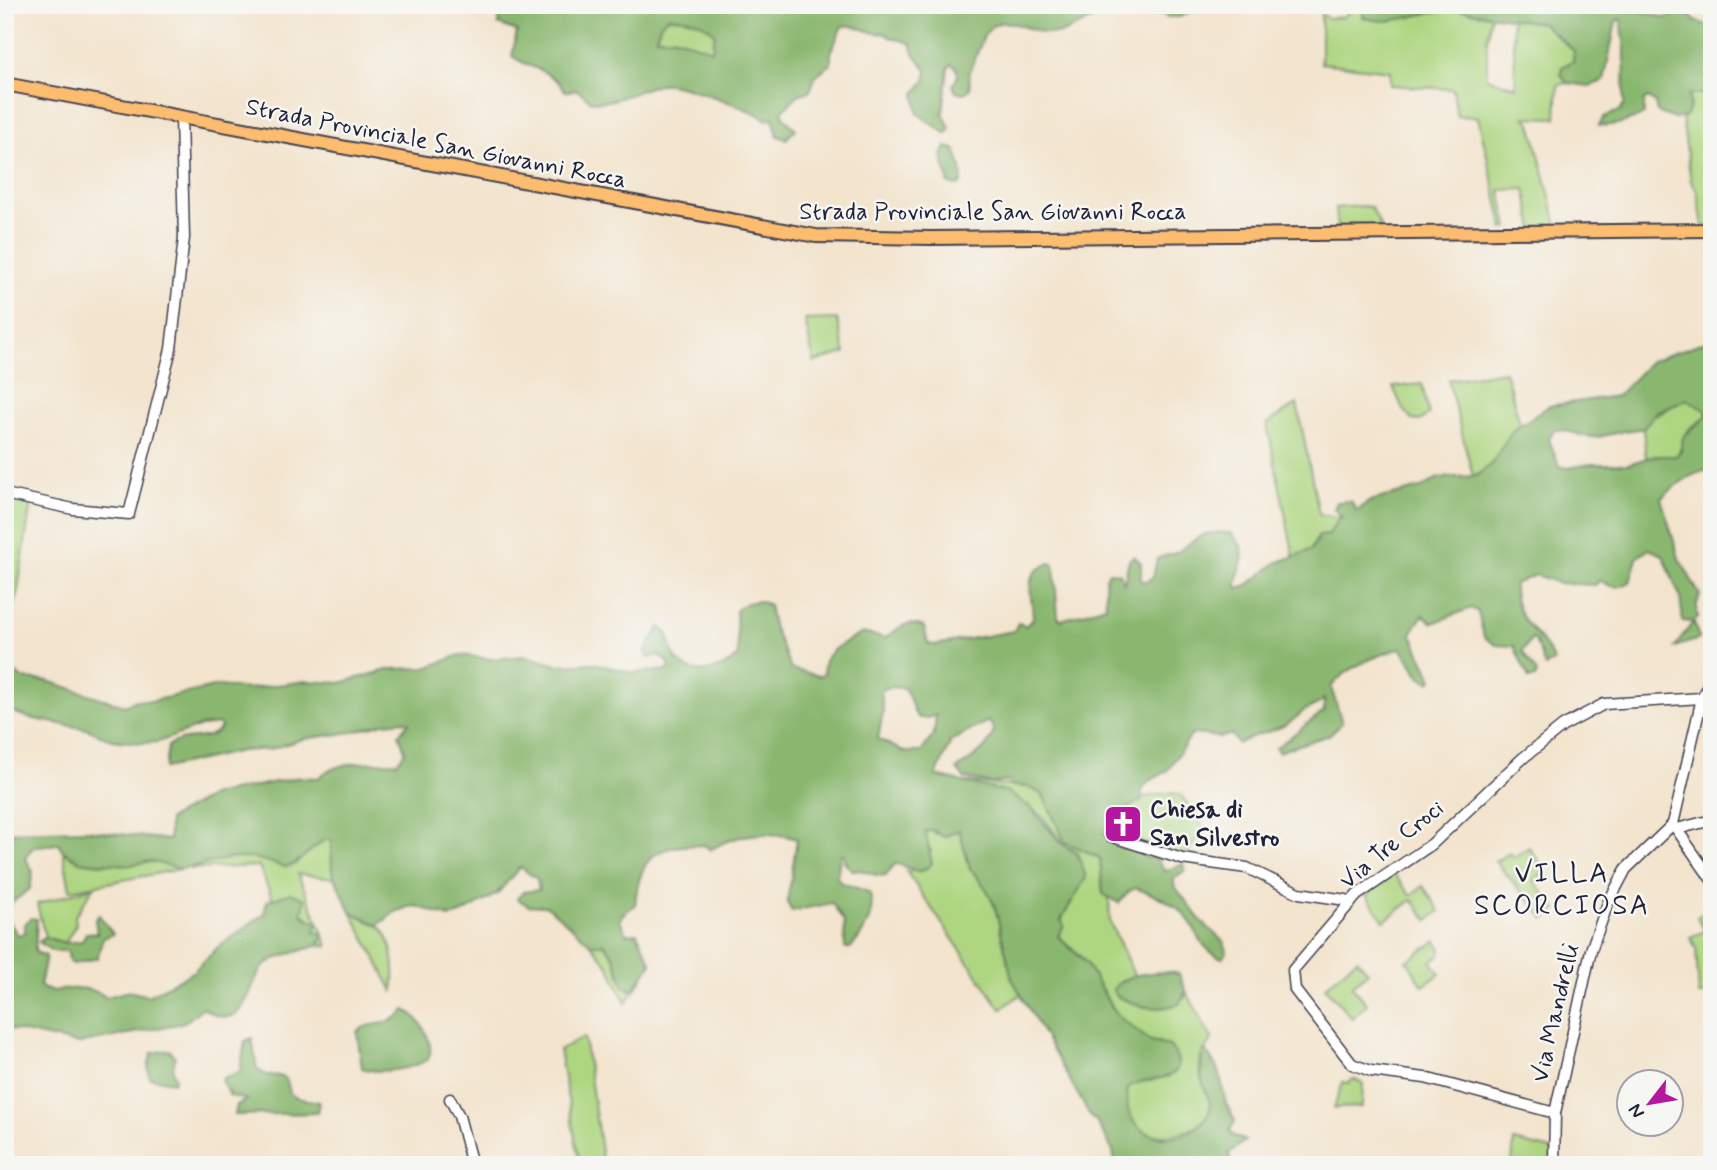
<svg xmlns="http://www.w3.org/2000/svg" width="1717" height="1170" font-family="Mynerve,sans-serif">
  <rect width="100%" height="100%" fill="#f6f6f2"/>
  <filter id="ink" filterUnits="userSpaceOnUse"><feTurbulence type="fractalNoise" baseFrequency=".0143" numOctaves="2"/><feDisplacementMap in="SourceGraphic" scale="14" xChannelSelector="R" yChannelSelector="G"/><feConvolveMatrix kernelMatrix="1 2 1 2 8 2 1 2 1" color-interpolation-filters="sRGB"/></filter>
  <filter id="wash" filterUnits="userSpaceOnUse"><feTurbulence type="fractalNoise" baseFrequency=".00686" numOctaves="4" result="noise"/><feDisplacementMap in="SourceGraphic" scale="28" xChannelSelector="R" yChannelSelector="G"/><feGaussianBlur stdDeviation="1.57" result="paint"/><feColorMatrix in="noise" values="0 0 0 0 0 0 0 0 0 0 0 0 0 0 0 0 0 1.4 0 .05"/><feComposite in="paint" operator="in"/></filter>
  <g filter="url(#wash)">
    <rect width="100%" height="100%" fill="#f3e4cd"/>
    <g fill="#aed681" stroke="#687c5e" stroke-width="2">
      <path d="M1354,5H1363V17C1397,24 1399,9 1426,6C1450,3 1469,12 1491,15L1487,41V78L1516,87L1512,18L1542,23L1574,51L1573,61L1561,74L1567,83L1558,85L1556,118L1525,117L1531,123L1558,229H1534L1525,189L1500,190L1508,228L1504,229L1478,117L1457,116L1453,89L1390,85V71L1321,63V14L1328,18L1344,17Z"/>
      <path d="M668,17C685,17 703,20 715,33L712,51L677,38L656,37L661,23Z"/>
      <polygon points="1697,93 1705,93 1712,150 1712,226 1703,226 1697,191 1691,181 1682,118 1690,105 1689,95"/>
      <polygon points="1362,206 1371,207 1382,229 1337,230 1335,208"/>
      <polygon points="837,319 845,353 814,362 805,320"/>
      <path d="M1505,371L1520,424C1503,438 1497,472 1473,476L1448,380Z"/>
      <polygon points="1422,384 1429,414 1420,421 1412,420 1403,409 1393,387"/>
      <polygon points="1686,399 1707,411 1706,417 1689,429 1677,456 1646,458 1643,429 1651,417"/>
      <polygon points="1297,404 1319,514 1344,518 1334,525 1329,535 1316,540 1311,550 1294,557 1267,424"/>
      <polygon points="5,496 31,502 18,590 5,638"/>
      <path d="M965,782L1029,787L1043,795L1065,842L1100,858L1103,894L1109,897L1110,922L1135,977L1122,980L1115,995L1124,1000L1185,998L1186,991L1212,1039C1208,1047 1200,1053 1200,1062C1198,1074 1204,1082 1208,1093C1221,1123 1184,1135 1162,1135C1150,1136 1141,1134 1134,1124C1125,1113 1125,1101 1127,1088L1140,1079L1151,1081L1160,1042C1124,1042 1102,987 1085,962C1078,951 1066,945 1058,935L1064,912L1077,893L1078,854C1060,844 1054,829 1040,815C1016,793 994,791 965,782Z"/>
      <path d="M1168,793L1180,794C1189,807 1197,816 1205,831L1183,857L1120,835L1136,813L1131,811L1127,816L1124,811L1143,797Z"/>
      <polygon points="928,829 936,834 959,830 970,868 987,890 995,907 1012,979 1021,994 1001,1009 906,871 911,872 931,851 925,838"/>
      <path d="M324,840H332L334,878L298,874L328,946L319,945L323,935L314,932L309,918L272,898L259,866L189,869C208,863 234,854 255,858C268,860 280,864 293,865Z"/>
      <polygon points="1529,847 1546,871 1534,881 1557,909 1545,919 1495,861 1510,853 1514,857"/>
      <path d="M63,851C97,879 144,850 181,869L70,890Z"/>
      <polygon points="1394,874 1410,895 1423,886 1440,911 1428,920 1412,900 1384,921 1366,895"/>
      <polygon points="94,887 75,916 76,924 65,943 45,937 37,904"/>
      <path d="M351,912C359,918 367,920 376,924C394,933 396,974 393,991Z"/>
      <polygon points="1705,912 1712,923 1712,993 1699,995 1696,948 1690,937 1705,931 1697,917"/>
      <polygon points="1436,941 1441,948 1440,955 1431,961 1440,974 1423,986 1407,961"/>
      <path d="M600,942C620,951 614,976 629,990L637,987L644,976L626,1003L609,966L591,944Z"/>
      <polygon points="1357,959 1368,972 1352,986 1367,1004 1352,1018 1325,987"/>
      <polygon points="584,1037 603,1165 580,1165 559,1050"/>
      <polygon points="1353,1079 1363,1083 1362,1107 1334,1108 1343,1082 1349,1083"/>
      <polygon points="1514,1141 1552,1150 1551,1165 1512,1163"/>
    </g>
    <g fill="#8ab76f" stroke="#566c55" stroke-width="2" fill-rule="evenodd">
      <path d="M523,5H1248L1199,8L1180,17H1168L1148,6L1135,16L1102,15L1060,34L1044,33L1012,23L1002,22L992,26L984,36L969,73L970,89L964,93L956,92L953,85L958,76L957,69L952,64L948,68L943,113L950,128L947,134L918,114L915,93L925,81L927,71L914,53L911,43L890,37L886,33C869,36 864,24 842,26L831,52V64L816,75L810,91L798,95L782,111L785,119L796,129L786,139L778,136L773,118L767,120C753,110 677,81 660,84C640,88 616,105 593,101C586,100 582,90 575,90C572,90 569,92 565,91C555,71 525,67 512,56L517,31L498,24L501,10L519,14ZM668,17C685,17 703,20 715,34L712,50L677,38L656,37L661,23Z"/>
      <path d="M1363,5H1614L1618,11H1640L1666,18L1676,14L1677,6L1680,5L1695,21L1712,27V93L1689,95L1690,105L1685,117L1674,119L1657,112L1655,103L1649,98L1644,100V114C1632,121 1613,127 1599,125L1604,117L1620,111L1624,104L1625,49L1621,19L1616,21L1604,81L1589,86L1567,83L1561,74L1562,67L1573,61L1574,51L1542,23L1475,13C1436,0 1399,31 1363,17Z"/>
      <polygon points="946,147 955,149 961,167 962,182 958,186 949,184 942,155"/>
      <path d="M1712,339V470C1689,472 1678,485 1661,498L1679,558L1700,595L1696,607L1698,618L1694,622L1699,639L1675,647L1693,622L1683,621L1680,596L1663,555L1649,549L1637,558L1630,582C1618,589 1611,588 1600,580L1595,585L1558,583L1536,575L1514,584C1513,622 1540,630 1554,661L1545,667L1535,640L1532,639L1522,651L1537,673L1535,678L1529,679L1514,646L1496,645L1484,637L1478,612L1471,608L1433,623L1423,615L1411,633L1432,679L1430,682L1421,678L1401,648C1378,655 1346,667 1331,687L1342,723L1329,735L1278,752L1276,748L1324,711V699C1318,707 1308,706 1301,713C1279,735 1261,729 1238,744L1231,734C1215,741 1207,733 1192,734L1167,771L1148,782L1142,790L1141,801L1117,813L1104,833L1129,850L1136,849L1145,857L1157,858L1165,871L1183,864L1186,870L1174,878V885L1201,921L1224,942L1227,951L1222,958C1199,950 1198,929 1184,914C1170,899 1154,896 1136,888L1129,891L1119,903L1103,894L1100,858L1065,842L1043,795L1029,787L1009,785V781L991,783L964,778L957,769C972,759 991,748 994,729L988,721L951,741L936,776L1007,792L1030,807L1061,843L1078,854L1086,878L1061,920L1064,926L1058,936L1086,963L1116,1014L1151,1042L1170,1046C1200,1087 1140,1074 1128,1088C1118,1149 1198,1151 1211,1106L1201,1078L1202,1053L1205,1050L1219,1071L1226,1104L1235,1121L1230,1130L1232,1135L1245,1141L1229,1153L1231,1165L1115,1163L1113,1151L1095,1119H1092L1012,979L995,907L987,890L970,868L959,830L944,837L933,830L925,831L932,863C917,880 910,865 895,864L886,875C873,878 866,868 852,870L845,863L843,854L840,856L837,878L842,883L869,892C877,912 864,934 850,948H845L844,922L832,903L792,911L787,903L797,839C767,830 738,833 710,850L705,845C658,845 639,853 635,905L623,914L620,920L626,934L637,933L652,964L632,990L624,986L614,956L604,944H591L547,906H529L517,899L523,892L539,890L537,879L520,867L497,894L461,914L450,917L416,906L408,907L395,912L378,925L351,912L332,872L331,840H324L293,865L285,867L255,858H231L181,869L150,861L131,865L81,862L63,851L58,843C45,849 33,838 26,859L33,872L30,889L10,904L5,915V832L86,830L169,840V819L213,795L300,777L318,778C338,759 371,763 397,762L405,752L399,734L409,723L404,721L384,723L352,732L303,739L271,749L241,751L165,768L168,746C184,733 206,744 221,728L220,724L201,726L158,742L141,743L112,740L87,729L29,718L10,711L5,705V665L24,679L48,681L125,706L136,700L152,701L218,686L248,689L306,681L340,683L391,669L426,668L460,655L490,659L526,656L557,665L594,663L633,673L668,670L670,668L668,662L658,655L649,658L645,652L660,627C671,632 669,646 675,656C690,681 722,671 738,656L736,611C744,601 758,599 769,605L773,626L791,669L820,676L824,673C820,650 847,643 862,633L885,638C901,628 903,619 924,627L928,644L935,645L1014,631L1018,623L1026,626L1033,618C1033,595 1020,574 1050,563L1054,565L1058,617L1061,620L1106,606L1105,580L1109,572L1120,573L1124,583L1129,560L1134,556L1141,563V581H1147L1153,577L1157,559C1164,555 1173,555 1179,551C1202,535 1201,531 1231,533C1254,557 1236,563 1237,588L1248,585L1276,563L1311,550L1319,536L1329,535L1337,520L1343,518L1334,509L1337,502L1351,501L1357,511L1370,501L1424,487L1438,478L1477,476L1492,463L1512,431L1549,406L1617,396L1651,361ZM1686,399L1707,411L1706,417L1683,437L1681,451L1676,456H1654L1628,464H1590L1568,468L1559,466L1549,439L1554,430C1568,428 1579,437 1593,437C1604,438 1626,428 1643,429L1656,412ZM888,687L904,688C917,705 908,727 936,715L934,734L921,752H904L878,739L883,711L881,690Z"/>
      <path d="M291,893L305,899L302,915L318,924L314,932L324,934L319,945C303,951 276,955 264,966C249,980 248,1027 216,1015C211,1013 207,1009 202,1008L188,1020L178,1024L79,1044L5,1028V916L18,935L25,933V924L31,918L37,919L35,952L46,956L40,986C55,1000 76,977 106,997L129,991L148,996L193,972L218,947L264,914L267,901Z"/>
      <polygon points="99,915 113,934 103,938 97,958 74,964 69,962 68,951 52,951 39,942 45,937 65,943 82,941 86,933 97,933 95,919"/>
      <path d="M1171,972L1179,974L1186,991L1179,1004C1152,1012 1138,1007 1115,995L1113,989C1124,973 1153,972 1171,972Z"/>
      <path d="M405,1010C420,1015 436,1045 428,1059C412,1070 380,1074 362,1068L357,1032C371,1019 386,1031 405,1010Z"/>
      <path d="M252,1038L257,1069C268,1079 276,1073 284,1078C290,1082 287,1089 291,1094C295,1100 312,1100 319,1102L317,1113L235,1115L237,1105L247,1100L230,1096L222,1082L223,1078L240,1072L245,1041Z"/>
      <polygon points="170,1050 175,1057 173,1069 175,1079 173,1082 150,1078 148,1066 152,1053"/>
    </g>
  </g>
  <g filter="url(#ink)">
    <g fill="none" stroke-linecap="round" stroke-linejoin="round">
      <g stroke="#413f51" stroke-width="13">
        <g id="minor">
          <polyline points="5,494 73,509 129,514 171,349 184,238 181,117"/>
          <polyline points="1712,676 1702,698 1673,824 1712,880"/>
          <polyline points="1677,829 1712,820"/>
          <polyline points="1110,836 1182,859 1247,868 1299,893 1346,900 1350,904"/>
          <polyline points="450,1099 459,1116 472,1165"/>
          <polyline points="1555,1113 1425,1078 1371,1071 1352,1064 1295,990 1293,970 1357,895 1432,844 1523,758 1563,726 1604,704 1702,698"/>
          <polyline points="1554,1165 1555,1113 1591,950 1608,903 1626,869 1673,824"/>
        </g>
      </g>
      <g stroke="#413f51" stroke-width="16">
        <polyline id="major" points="5,84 816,236 931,238 1712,230"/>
      </g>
      <use href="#minor" stroke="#fff" stroke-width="10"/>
      <use href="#major" stroke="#fcbd6f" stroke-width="12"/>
    </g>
  </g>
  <defs>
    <g id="church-square" transform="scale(2.0125)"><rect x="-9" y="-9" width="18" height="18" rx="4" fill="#b5179e" stroke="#f6f6f2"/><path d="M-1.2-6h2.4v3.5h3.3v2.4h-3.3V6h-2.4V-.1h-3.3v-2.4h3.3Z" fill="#fff"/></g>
  </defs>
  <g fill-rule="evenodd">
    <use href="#church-square" x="1123" y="824"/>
  </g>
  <g text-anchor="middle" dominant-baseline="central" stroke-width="5" stroke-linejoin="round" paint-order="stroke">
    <g font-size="24" fill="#22223b" stroke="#f6f6f2">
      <text transform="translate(436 144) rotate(11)">Strada Provinciale San Giovanni Rocca</text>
      <text x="993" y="212">Strada Provinciale San Giovanni Rocca</text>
      <text transform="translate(1392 845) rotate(-39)">Via Tre Croci</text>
      <text transform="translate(1556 1013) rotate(-77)">Via Mandrelli</text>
    </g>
    <g font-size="24" font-weight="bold" fill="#22223b" stroke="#f6f6f2" text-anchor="start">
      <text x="1150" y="810">Chiesa di<tspan x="1150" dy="28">San Silvestro</tspan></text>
    </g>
    <g font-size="28" letter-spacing="2" fill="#22223b" stroke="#f6f6f2">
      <text x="1562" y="874">VILLA<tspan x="1562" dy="32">SCORCIOSA</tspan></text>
    </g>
  </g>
  <rect width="1717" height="1170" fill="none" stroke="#f6f6f2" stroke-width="28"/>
  <g transform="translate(1650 1103) rotate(239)"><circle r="33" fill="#f6f6f2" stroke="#a1a1a9" stroke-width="2"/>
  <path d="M0-5L12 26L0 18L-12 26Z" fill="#b5179e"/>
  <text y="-10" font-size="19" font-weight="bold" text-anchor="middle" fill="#22223b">N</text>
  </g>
</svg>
